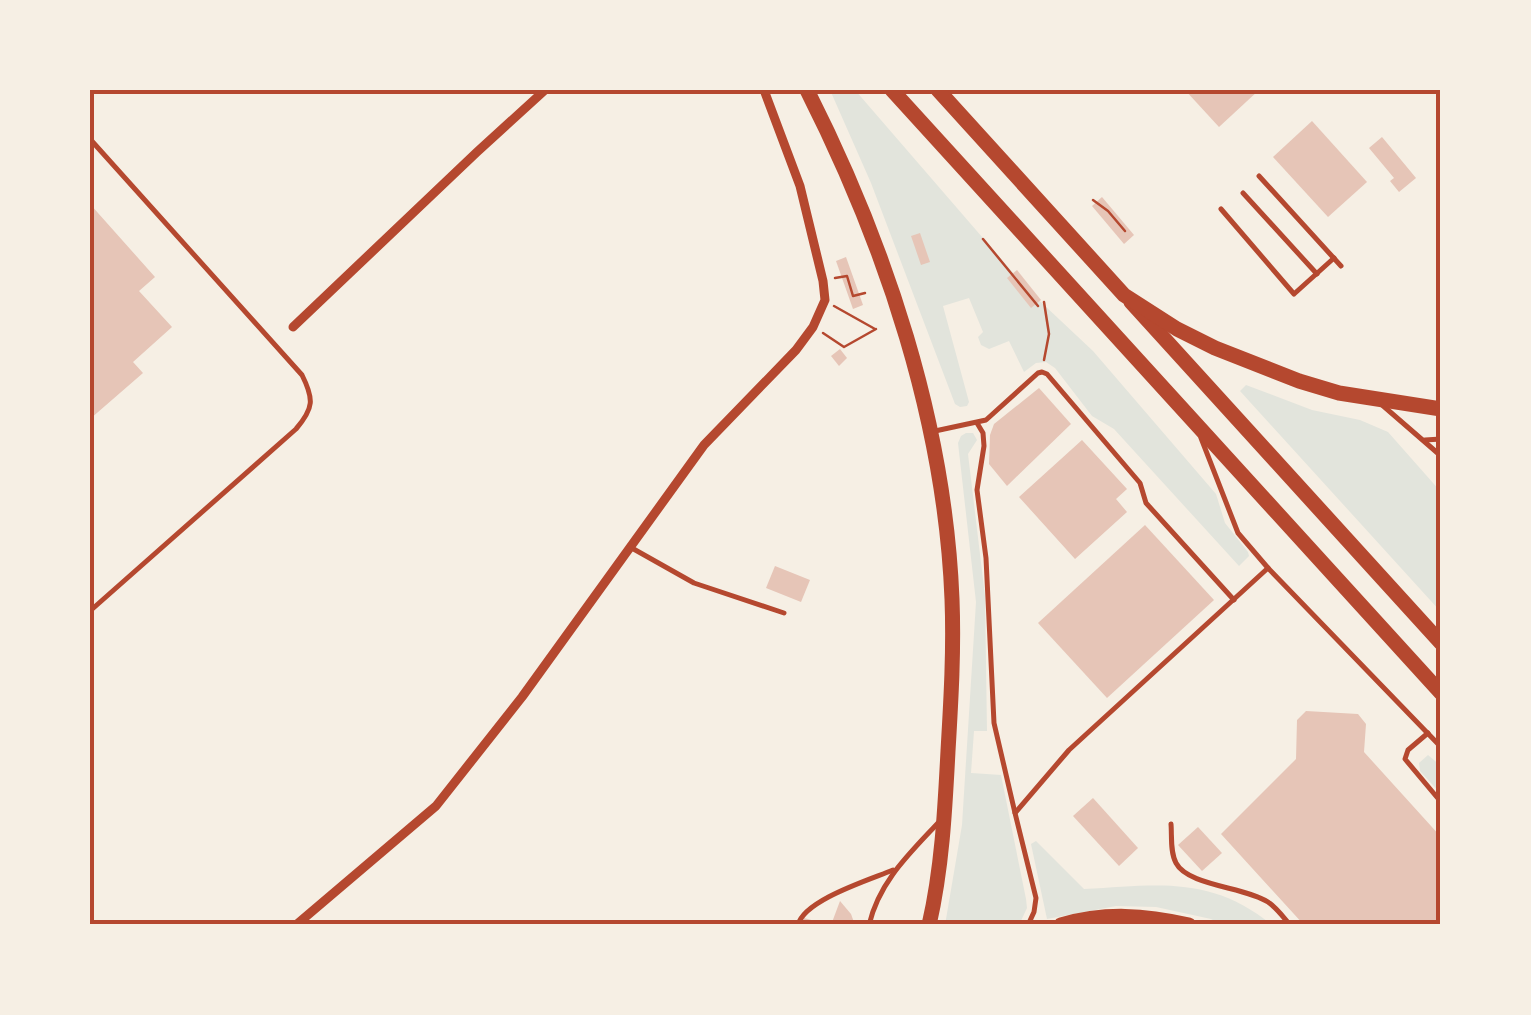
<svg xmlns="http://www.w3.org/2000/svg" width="1531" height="1015" font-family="'Golos Text',sans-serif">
  <rect width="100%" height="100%" fill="#f6efe4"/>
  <g fill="#e2e4dc">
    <polygon points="830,90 855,90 1027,289 1093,351 1216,494 1225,523 1248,552 1249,556 1239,566 1114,429 1092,416 1055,368 1046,362 1036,363 1024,372 1009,341 989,349 981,345 978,337 983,332 969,298 943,306 969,402 967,406 960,407 955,404 871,183"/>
    <polygon points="1246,385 1312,410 1360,420 1388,432 1441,492 1441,612 1240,391"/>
    <polygon points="966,433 973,433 977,440 968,454 985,596 987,731 974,731 971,773 1001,775 1026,899 1027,908 1019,925 945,925 962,825 976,602 958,443 961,436"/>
    <polygon points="1428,755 1441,766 1441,794 1420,771 1419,763"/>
    <path d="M1036,841L1084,889C1158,885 1211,875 1272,925H1222L1211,919L1156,907L1116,906L1047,919L1031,844Z"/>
  </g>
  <g fill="#e6c5b7">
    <polygon points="1185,90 1259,90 1219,127"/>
    <polygon points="1312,121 1367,182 1328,217 1273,157"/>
    <polygon points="1382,137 1416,178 1399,192 1390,181 1394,178 1369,148"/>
    <polygon points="1102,197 1134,235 1124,244 1092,206"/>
    <polygon points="90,204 155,277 139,291 172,327 133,362 143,373 90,419"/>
    <polygon points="920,233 930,262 921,265 911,236"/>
    <polygon points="846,257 863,305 853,309 836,261"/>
    <polygon points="1017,270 1041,300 1031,308 1007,278"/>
    <polygon points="840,349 847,358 839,366 831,356"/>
    <polygon points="1039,388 1071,424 1007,486 989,464 990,435 994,424"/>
    <polygon points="1082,440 1127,489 1116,499 1127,512 1075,559 1019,497"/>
    <polygon points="1145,525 1214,600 1107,698 1038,623"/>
    <polygon points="775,566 810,580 801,602 766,588"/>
    <polygon points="1306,711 1358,714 1366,724 1364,752 1441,837 1441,925 1304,925 1221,834 1296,759 1297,720"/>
    <polygon points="1093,798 1138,848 1119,866 1073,816"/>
    <polygon points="1198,827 1222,853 1202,871 1178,845"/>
    <polygon points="840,901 851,914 855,925 831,925"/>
    <polygon points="804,918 826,924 826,925 802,925"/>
  </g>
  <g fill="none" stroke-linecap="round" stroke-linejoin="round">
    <g stroke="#b5482f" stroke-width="2.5">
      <polyline points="1093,200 1108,211 1125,231"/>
      <polyline points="983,239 1038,306"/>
      <polyline points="835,278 847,276 853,296 865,293"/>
      <polyline points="1044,302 1049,334 1044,360"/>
      <polyline points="834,306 875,329"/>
      <polyline points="823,333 844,347 876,329"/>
    </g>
    <g stroke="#b5482f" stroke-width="5">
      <path d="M90,139L302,375C314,399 314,408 296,429L90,611"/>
      <polyline points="1259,176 1341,266"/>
      <polyline points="1243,193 1317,274"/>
      <polyline points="1221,209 1294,294 1334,258"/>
      <polyline points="1381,404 1441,456"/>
      <polyline points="977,423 983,433 984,446 977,490 986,558 994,723 1015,813"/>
      <polyline points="935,431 986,420 1038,373 1042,372 1047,374 1140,483 1146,503 1234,600"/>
      <polyline points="1201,438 1238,533 1268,568 1441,747"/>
      <polyline points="1425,440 1441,439"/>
      <polyline points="630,547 694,583 784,613"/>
      <polyline points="1428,733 1408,750 1405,759 1441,802"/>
      <path d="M1171,824C1172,836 1170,852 1176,863C1188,886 1246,887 1268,902C1277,908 1284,918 1290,925"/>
      <path d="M798,925C804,900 869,880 893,870"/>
      <path d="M869,925C879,882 909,854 938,823"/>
      <polyline points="1028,925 1034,912 1036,898 1015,813 1069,750 1268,568"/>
    </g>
    <g stroke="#b5482f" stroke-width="9">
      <polyline points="293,327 477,152 545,90"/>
      <polyline points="296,925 436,806 522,697 704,445 796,350 813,327 825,300 823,281 800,186 764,90"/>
    </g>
    <g stroke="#b5482f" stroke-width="15">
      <polyline points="892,90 1441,693"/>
      <polyline points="1131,302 1441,643"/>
      <path d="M1061,925C1105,912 1145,915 1189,925"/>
    </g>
    <g stroke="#b5482f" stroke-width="15">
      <path d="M807,90C886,246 945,423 952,599C954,650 951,700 948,751C945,809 942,869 929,925"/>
      <polyline points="938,90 1124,295 1177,329 1215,348 1299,381 1339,393 1441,409"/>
    </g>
  </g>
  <rect width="1531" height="1015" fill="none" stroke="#f6efe4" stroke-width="185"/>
  <rect x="92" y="92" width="1346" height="830" fill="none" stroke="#b5482f" stroke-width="4"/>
</svg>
